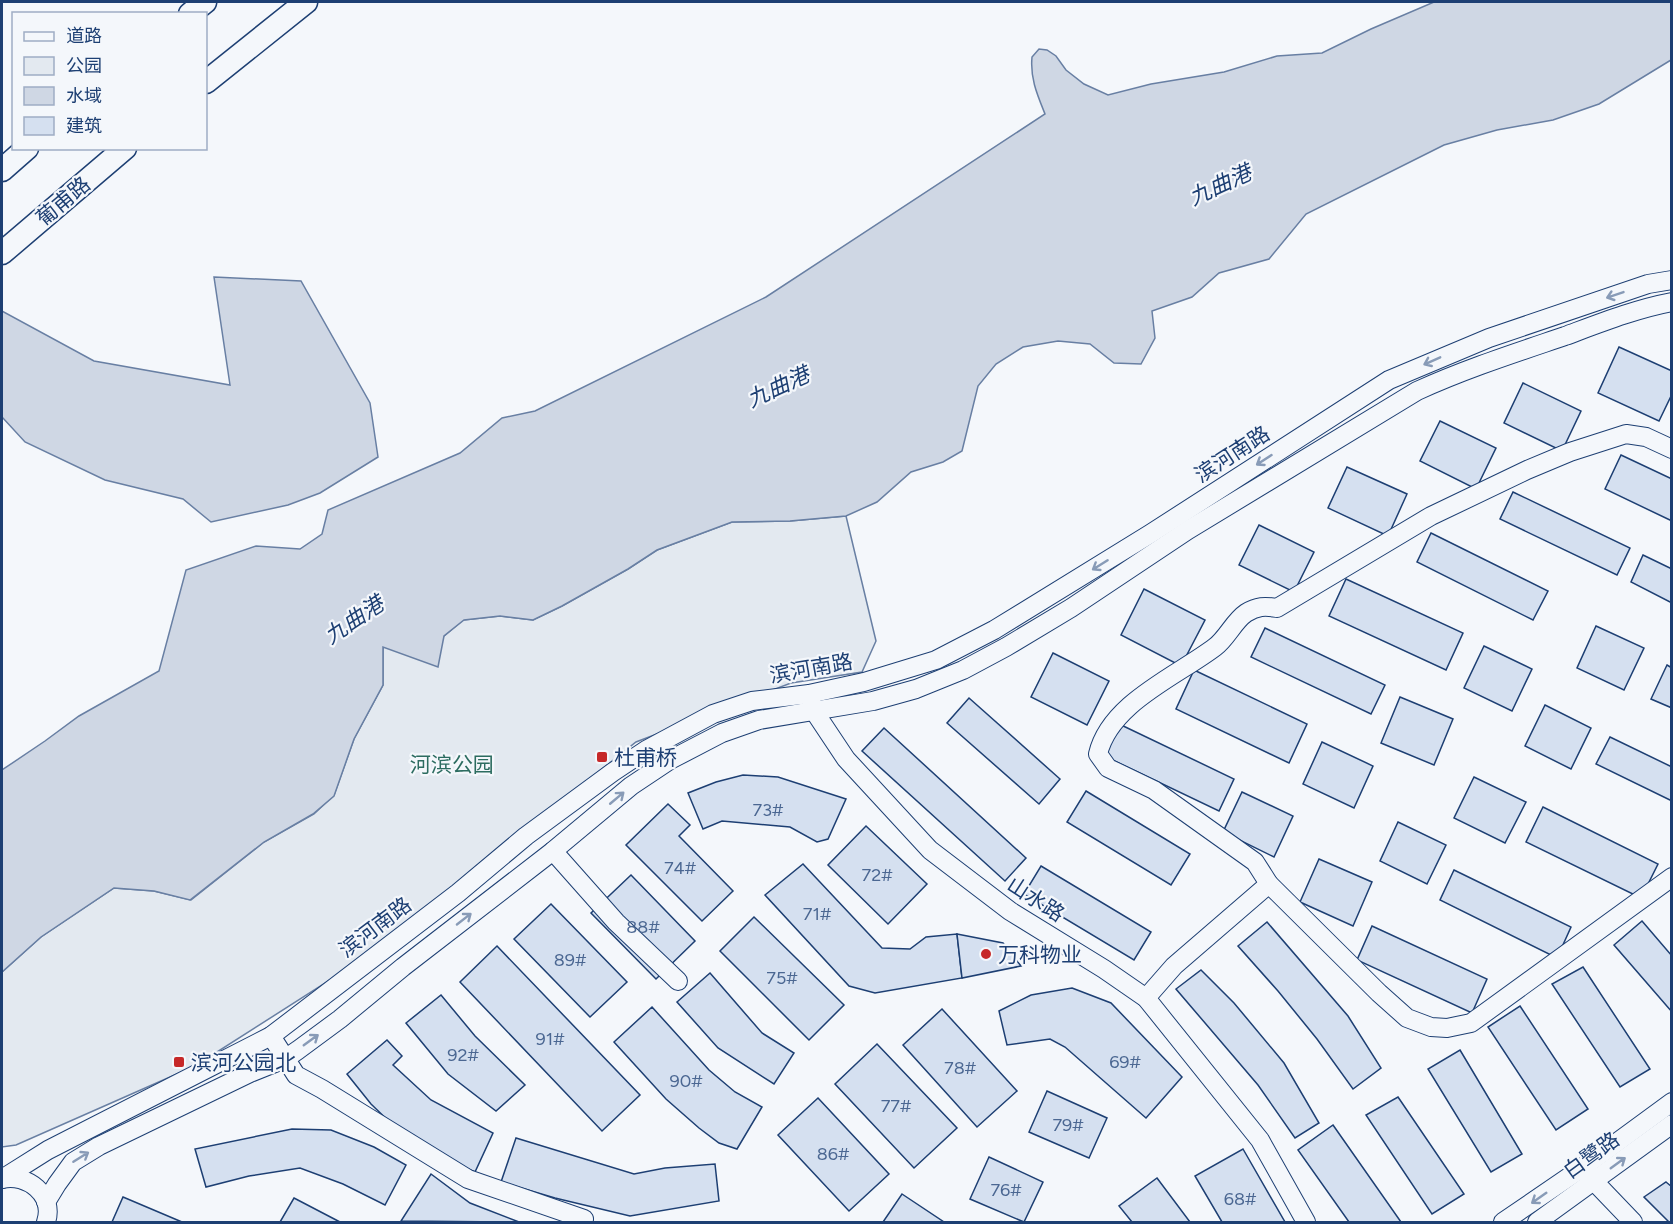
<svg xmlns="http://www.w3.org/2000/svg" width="1673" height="1224" font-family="Figtree,'Noto Sans SC',sans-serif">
  <rect width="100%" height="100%" fill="#f4f7fb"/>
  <polygon fill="#e3e9f0" stroke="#687fa3" stroke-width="1.5" points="846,516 876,641 862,672 791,683 636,742 366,957 195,1066 16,1145 2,1147 2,972 41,937 114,888 154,891 191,900 264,842 314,814 334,795 354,739 383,685 383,647 444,636 463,620 500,616 533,620 562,606 628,569 657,550 732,522 790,521"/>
  <g fill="#cfd7e4" stroke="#687fa3" stroke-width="1.5">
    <path d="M1434,2H1671V60L1599,104L1553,120L1497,130L1444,145L1306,214L1269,259L1219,273L1192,297L1152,311L1155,338L1141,364L1114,363L1090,344L1058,341L1023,347L996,364L978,386L962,451L943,462L911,472L877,502L846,516L790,521L732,522L657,550L628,569L562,606L533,620L500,616L464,620L444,636L438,667L383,647V685L354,739L334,796L313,814L264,842L190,900L154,891L114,888L41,937L2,972V770L45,741L79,716L159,671L186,570L256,546L300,549L322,534L328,510L460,453L502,418L535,411L766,297L1045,114C1037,94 1030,78 1032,57L1039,49L1047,50L1056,56L1066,70L1084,84L1108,95L1151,84L1224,72L1277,56L1322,53L1371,29Z"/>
    <polygon points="214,277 301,281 370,403 378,457 320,493 288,505 211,522 183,499 105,480 25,442 2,417 2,311 94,361 230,385"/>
  </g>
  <g fill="#d5e0f0" stroke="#1d3f73" stroke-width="1.5">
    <polygon points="1619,347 1672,371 1672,394 1659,421 1598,393"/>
    <polygon points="1523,383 1581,411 1562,451 1504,423"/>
    <polygon points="1440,421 1496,448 1476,489 1420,461"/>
    <polygon points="1621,455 1672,479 1672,521 1605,489"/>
    <polygon points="1347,467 1407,494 1388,536 1328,508"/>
    <polygon points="1513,492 1630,548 1617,575 1500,519"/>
    <polygon points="1259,525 1314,552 1294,592 1239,565"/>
    <polygon points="1431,533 1548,591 1533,620 1417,562"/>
    <polygon points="1643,555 1672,569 1672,603 1631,582"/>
    <polygon points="1346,579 1463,633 1446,670 1329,616"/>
    <polygon points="1144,589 1205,620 1181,666 1121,635"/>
    <polygon points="1596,626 1644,648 1624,690 1577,668"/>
    <polygon points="1265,628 1385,685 1371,714 1251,657"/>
    <polygon points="1484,646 1532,669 1512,711 1464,688"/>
    <polygon points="1053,653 1109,681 1087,725 1031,697"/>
    <polygon points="1667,665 1672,668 1672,708 1651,699"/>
    <polygon points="1194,670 1307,724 1289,763 1176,709"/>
    <polygon points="1400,697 1453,719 1434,765 1381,743"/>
    <polygon points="969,698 1060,779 1039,804 947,723"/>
    <polygon points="1545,705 1591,728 1571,769 1525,746"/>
    <polygon points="1117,723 1234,779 1219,811 1102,755"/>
    <polygon points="884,728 1026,858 1005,881 862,751"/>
    <polygon points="1610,737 1672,767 1672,801 1596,764"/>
    <polygon points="1322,742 1373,766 1354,808 1303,784"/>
    <polygon points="743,775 778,777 846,799 828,839 817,842 790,827 722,821 703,829 688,793 716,782"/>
    <polygon points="1474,777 1526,802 1505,843 1454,818"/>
    <polygon points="1086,791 1190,854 1171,885 1067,822"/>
    <polygon points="1242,792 1293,816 1274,857 1223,832"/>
    <polygon points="668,804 690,825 679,836 733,891 702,921 626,845"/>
    <polygon points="1543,807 1658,864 1641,898 1526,842"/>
    <polygon points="1398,822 1446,845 1427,884 1380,861"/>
    <polygon points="866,826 927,884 888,924 828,865"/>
    <polygon points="1319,859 1372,882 1353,926 1300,902"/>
    <polygon points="803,864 882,948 910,949 926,937 957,934 962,978 875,993 849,986 765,895"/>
    <polygon points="1041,866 1151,932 1134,960 1024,894"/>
    <polygon points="1454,870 1571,927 1557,958 1440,900"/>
    <polygon points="631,875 695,941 656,979 591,913"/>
    <polygon points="551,904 627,982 590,1017 514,939"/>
    <polygon points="754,917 844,1005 809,1040 720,951"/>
    <polygon points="1642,921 1672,956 1672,1012 1614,945"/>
    <polygon points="1267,922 1348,1016 1381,1068 1353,1089 1317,1039 1278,991 1238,946"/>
    <polygon points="1372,926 1487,979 1472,1013 1357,960"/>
    <polygon points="957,934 1003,943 1021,966 962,978"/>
    <polygon points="497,946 640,1095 602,1131 460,982"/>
    <polygon points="1583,967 1650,1069 1620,1087 1552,984"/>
    <polygon points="1201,970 1234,1003 1284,1063 1319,1123 1295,1138 1258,1085 1176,989"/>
    <polygon points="710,973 762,1033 794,1053 774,1084 718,1048 677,1002"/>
    <polygon points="1072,988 1111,1003 1182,1077 1146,1118 1065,1047 1050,1039 1007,1045 999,1011 1031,995"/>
    <polygon points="441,995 475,1036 525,1085 496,1111 448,1074 406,1023"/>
    <polygon points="1520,1006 1588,1109 1556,1130 1488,1027"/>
    <polygon points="652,1007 709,1070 735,1092 762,1107 737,1149 719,1143 699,1128 666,1099 614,1042"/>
    <polygon points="942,1009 1017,1091 977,1127 903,1045"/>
    <polygon points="387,1040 402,1056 393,1065 431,1100 493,1133 475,1172 441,1157 399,1131 371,1104 347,1074"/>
    <polygon points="877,1044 957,1128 914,1168 835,1084"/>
    <polygon points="1460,1050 1522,1154 1491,1172 1428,1069"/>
    <polygon points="1047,1091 1107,1118 1089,1158 1029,1132"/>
    <polygon points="1398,1097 1464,1194 1432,1214 1366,1115"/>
    <polygon points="818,1098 889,1174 849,1211 778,1135"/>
    <polygon points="1333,1125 1401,1222 1349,1222 1298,1150"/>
    <polygon points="292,1129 331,1130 374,1147 406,1165 385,1205 343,1184 300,1168 249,1176 206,1187 195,1149"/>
    <polygon points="516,1138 634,1174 665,1168 715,1164 719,1201 630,1216 555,1198 501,1182"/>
    <polygon points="1243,1149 1285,1222 1222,1222 1195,1176"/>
    <polygon points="989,1157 1043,1182 1024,1222 970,1199"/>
    <polygon points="431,1174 470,1203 519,1222 401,1221"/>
    <polygon points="1157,1178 1190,1222 1132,1222 1119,1206"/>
    <polygon points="1666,1182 1672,1187 1672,1222 1669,1222 1644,1197"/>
    <polygon points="902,1194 944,1222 883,1222"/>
    <polygon points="123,1197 182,1222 112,1222"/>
    <polygon points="294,1198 340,1222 280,1222"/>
  </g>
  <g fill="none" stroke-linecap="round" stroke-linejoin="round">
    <g stroke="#1d3f73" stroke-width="20">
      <g id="minor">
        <path d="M1672,449L1646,437L1626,434L1570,452L1527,470L1431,516L1277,608C1265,606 1257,606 1246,613C1234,621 1227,638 1215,647C1177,676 1110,703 1098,754L1108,768L1154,790L1255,862L1269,884L1379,993L1407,1018L1431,1027L1447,1028L1471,1023L1672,877"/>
        <polyline points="811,701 814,711 846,759 930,850 1010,911 1104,969 1146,998 1260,1140 1306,1222"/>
        <polyline points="553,851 616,922 678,981"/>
        <polyline points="1146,998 1174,966 1269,884"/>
        <polyline points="271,1036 296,1075 322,1089 468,1179 584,1219"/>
        <polyline points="1587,1174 1633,1222"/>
        <polyline points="2,1179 48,1150 271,1036 458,893 526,836 613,772 646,750 713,714 752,701 809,694 864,682 936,660 994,630 1150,534 1389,380 1489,338 1648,284 1672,280"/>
        <path d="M2,1179C27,1173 55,1195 46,1222"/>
        <path d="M46,1202L57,1184L73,1162L99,1146L250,1073L285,1059L298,1050L340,1019L403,967L553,851L631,786L670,760L722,733L759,720L873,701L916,689L963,670L1006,647L1071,608L1188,530L1417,391C1465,369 1515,353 1565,336C1600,323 1635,309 1672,302"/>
        <polyline points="1503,1222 1582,1168 1672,1102"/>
        <polyline points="1537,1222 1672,1124"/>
      </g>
    </g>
    <g stroke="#1d3f73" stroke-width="25">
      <g id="major">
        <polyline points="190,14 205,2"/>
        <polyline points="206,82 306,2"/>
        <polyline points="2,170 27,148"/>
        <polyline points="2,253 125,148"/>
      </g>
    </g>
    <use href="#minor" stroke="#f4f7fb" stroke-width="18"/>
    <use href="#major" stroke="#f4f7fb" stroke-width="22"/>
  </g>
  <defs><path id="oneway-shaft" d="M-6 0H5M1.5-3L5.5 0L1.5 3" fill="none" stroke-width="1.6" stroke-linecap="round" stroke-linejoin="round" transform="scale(1.5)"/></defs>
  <g stroke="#889bb7">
    <use href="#oneway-shaft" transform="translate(1615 295) rotate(161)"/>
    <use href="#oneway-shaft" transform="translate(1432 361) rotate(156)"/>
    <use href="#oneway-shaft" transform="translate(1264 460) rotate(147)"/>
    <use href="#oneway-shaft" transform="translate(1100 565) rotate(148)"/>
    <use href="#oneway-shaft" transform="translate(617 798) rotate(-40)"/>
    <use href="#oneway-shaft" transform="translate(464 919) rotate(-38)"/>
    <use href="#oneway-shaft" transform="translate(311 1040) rotate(-36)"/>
    <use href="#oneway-shaft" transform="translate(81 1157) rotate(-32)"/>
    <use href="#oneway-shaft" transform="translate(1618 1163) rotate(-36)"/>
    <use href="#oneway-shaft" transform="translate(1539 1198) rotate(145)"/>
  </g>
  <g fill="#c62828" stroke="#f4f7fb" stroke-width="2">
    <rect x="596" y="751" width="12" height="12" rx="3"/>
    <circle cx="986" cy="954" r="6"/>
    <rect x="173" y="1056" width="12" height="12" rx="3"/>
  </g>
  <g text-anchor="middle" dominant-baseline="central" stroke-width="4.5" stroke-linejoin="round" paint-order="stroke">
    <g font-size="18" fill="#4b6792">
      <text x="768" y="810">73#</text>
      <text x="680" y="868">74#</text>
      <text x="877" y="875">72#</text>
      <text x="817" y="914">71#</text>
      <text x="643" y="927">88#</text>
      <text x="570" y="960">89#</text>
      <text x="782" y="978">75#</text>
      <text x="550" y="1039">91#</text>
      <text x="463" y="1055">92#</text>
      <text x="1125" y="1062">69#</text>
      <text x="960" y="1068">78#</text>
      <text x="686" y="1081">90#</text>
      <text x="896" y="1106">77#</text>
      <text x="1068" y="1125">79#</text>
      <text x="833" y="1154">86#</text>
      <text x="1006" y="1190">76#</text>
      <text x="1240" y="1199">68#</text>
    </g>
    <g font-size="21" fill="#1d3f73" stroke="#f4f7fb">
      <text transform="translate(63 201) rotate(-40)">葡甫路</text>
      <text transform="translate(1232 454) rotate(-33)">滨河南路</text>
      <text transform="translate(811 668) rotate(-10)">滨河南路</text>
      <text transform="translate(1036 899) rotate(33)">山水路</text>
      <text transform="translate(375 927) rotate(-37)">滨河南路</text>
      <text transform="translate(1591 1155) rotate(-36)">白鹭路</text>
    </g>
    <g font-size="21" fill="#1d3f73" stroke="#f4f7fb" text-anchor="start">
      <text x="614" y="757">杜甫桥</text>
      <text x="998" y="954">万科物业</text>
      <text x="191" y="1062">滨河公园北</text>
    </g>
    <g font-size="21" fill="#2c6c60" stroke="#f4f7fb">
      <text x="452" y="764">河滨公园</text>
    </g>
    <g font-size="22" font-style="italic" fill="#1d3f73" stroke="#f4f7fb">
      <text transform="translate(1220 185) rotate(-25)">九曲港</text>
      <text transform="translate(778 387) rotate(-25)">九曲港</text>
      <text transform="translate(354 620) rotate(-34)">九曲港</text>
    </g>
  </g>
  <rect width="1673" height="1224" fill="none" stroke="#1d3f73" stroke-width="6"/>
  <rect x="12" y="12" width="195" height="138" fill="#f4f7fb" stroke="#9eadc5" stroke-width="1.5"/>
  <rect x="24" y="32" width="30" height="9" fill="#f4f7fb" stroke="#9eadc5" stroke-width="1.5"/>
  <text x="66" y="42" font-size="18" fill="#1d3f73">道路</text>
  <rect x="24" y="57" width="30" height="18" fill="#e3e9f0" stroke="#9eadc5" stroke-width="1.5"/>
  <text x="66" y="72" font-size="18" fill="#1d3f73">公园</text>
  <rect x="24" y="87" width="30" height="18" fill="#cfd7e4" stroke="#9eadc5" stroke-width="1.5"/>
  <text x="66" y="102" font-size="18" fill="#1d3f73">水域</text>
  <rect x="24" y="117" width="30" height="18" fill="#d5e0f0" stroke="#9eadc5" stroke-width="1.5"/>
  <text x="66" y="132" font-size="18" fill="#1d3f73">建筑</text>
</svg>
